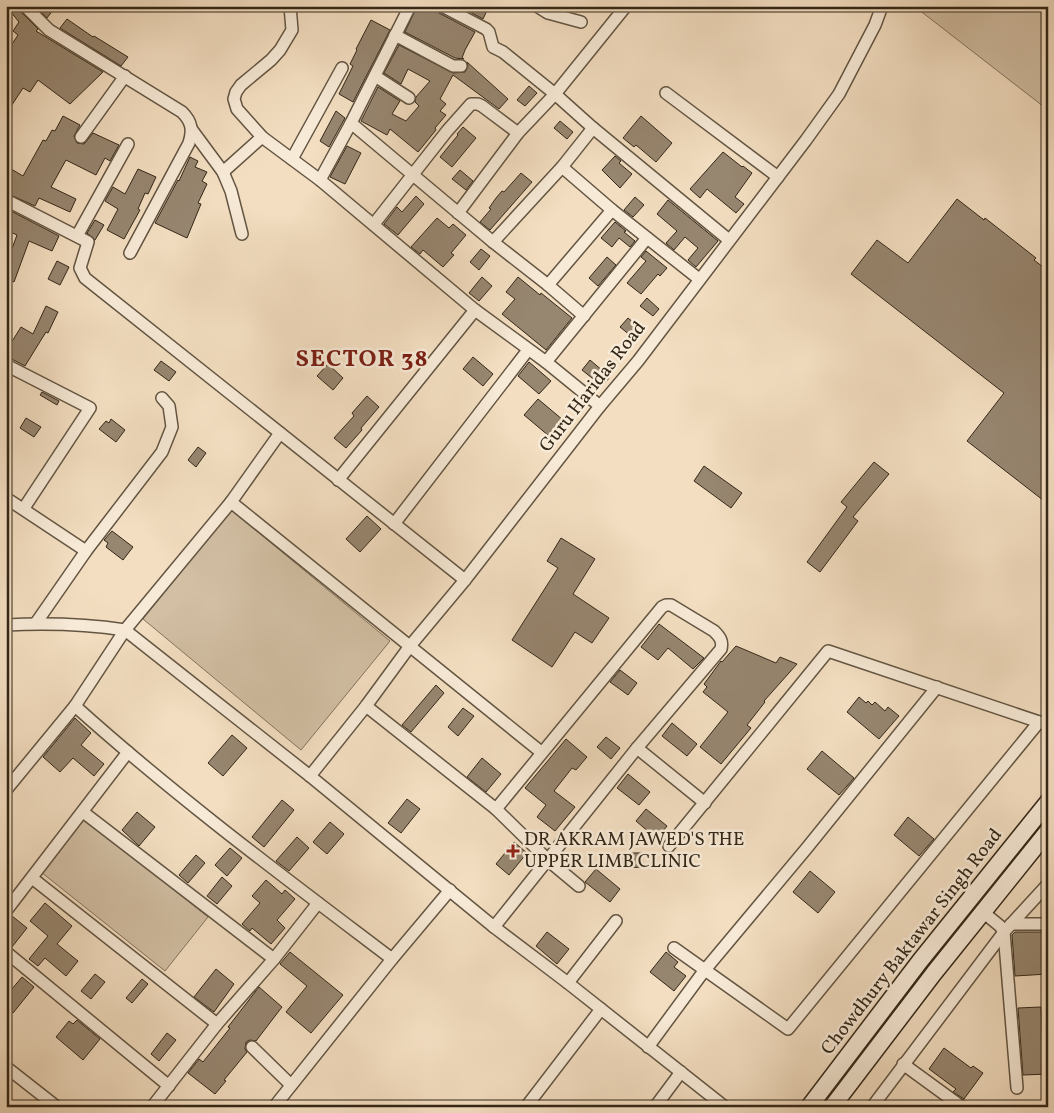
<svg xmlns="http://www.w3.org/2000/svg" width="1054" height="1113" font-family="Vollkorn,serif">
  <rect width="100%" height="100%" fill="#f3dec1"/>
  <filter id="stains"><feTurbulence type="fractalNoise" baseFrequency=".004" numOctaves="4"/><feColorMatrix values="0 0 0 0 .2 0 0 0 0 .09 0 0 0 0 .02 0 0 0 .5 -.17"/></filter>
  <radialGradient id="worn" r=".72"><stop offset=".6" stop-color="#630" stop-opacity="0"/><stop offset="1" stop-color="#630" stop-opacity=".3"/></radialGradient>
  <g fill="#d2bfa4" stroke="#82735e">
    <polygon points="914,6 1048,6 1048,110"/>
    <polygon points="231,510 390,641 301,750 143,619"/>
    <polygon points="84,818 208,917 165,971 41,872"/>
  </g>
  <g fill="#978670" stroke="#332718">
    <polygon points="6,6 18,6 20,11 38,29 36,31 103,72 70,104 38,80 30,92 23,88 6,114 6,53 18,35 13,31 19,22"/>
    <polygon points="36,6 56,6 47,18"/>
    <polygon points="417,6 435,6 439,13 475,32 465,50 462,58 464,59 455,58 405,32"/>
    <polygon points="459,6 489,6 483,19"/>
    <polygon points="67,19 93,37 94,36 128,57 121,66 60,28"/>
    <polygon points="371,20 390,30 353,102 339,94 353,66 350,64 357,50 356,49"/>
    <polygon points="399,45 453,73 465,72 468,66 467,62 508,99 499,109 453,75 440,99 446,104 440,111 446,115 435,128 436,130 418,152 390,129 387,135 361,121 378,87 400,101 392,114 406,121 419,106 415,102 416,97 430,81 408,69 401,84 384,73"/>
    <polygon points="529,86 537,93 525,106 517,100"/>
    <polygon points="336,111 345,118 329,147 320,141"/>
    <polygon points="63,116 80,125 74,136 77,143 84,144 93,133 119,145 110,161 105,158 96,175 66,160 51,187 76,199 70,212 39,198 35,206 6,193 6,166 23,176 43,140 46,141 52,130 55,131"/>
    <polygon points="641,116 672,143 656,162 636,145 634,147 623,138"/>
    <polygon points="560,121 573,132 567,139 554,128"/>
    <polygon points="463,127 476,138 452,167 440,157 458,135 457,134"/>
    <polygon points="347,146 361,153 345,184 330,177"/>
    <polygon points="723,152 742,167 743,166 752,173 735,197 744,204 736,213 707,189 700,198 690,189"/>
    <polygon points="615,156 621,161 619,163 632,174 620,188 602,170"/>
    <polygon points="190,157 198,161 195,167 207,172 202,181 207,184 198,203 201,204 187,238 155,223 178,180 179,181"/>
    <polygon points="138,169 156,177 148,194 145,193 138,209 140,210 124,239 107,230 118,209 105,201 113,187 125,194"/>
    <polygon points="460,170 473,181 466,190 452,179"/>
    <polygon points="521,173 532,182 490,230 480,222 491,209 489,208 496,198 502,191 504,192"/>
    <polygon points="416,196 424,204 398,235 384,224 397,207 402,212"/>
    <polygon points="635,197 644,205 633,217 624,210"/>
    <polygon points="957,199 984,220 985,218 1036,258 1034,260 1048,271 1048,504 967,441 1004,393 851,274 877,240 908,263"/>
    <polygon points="668,200 718,241 696,267 688,260 698,248 685,237 674,250 666,243 677,231 657,214"/>
    <polygon points="11,211 59,236 52,251 29,241 14,282 6,278 6,265 17,235 6,230 6,222"/>
    <polygon points="437,218 449,228 453,224 466,235 451,253 454,255 443,267 423,250 420,254 411,247"/>
    <polygon points="95,220 104,225 95,240 87,233"/>
    <polygon points="615,222 626,231 624,232 635,241 630,247 619,238 612,247 601,238"/>
    <polygon points="481,249 490,256 479,270 470,262"/>
    <polygon points="646,251 667,268 660,276 658,274 641,294 627,283 646,261 641,257"/>
    <polygon points="607,257 616,265 598,286 589,278"/>
    <polygon points="57,261 69,267 60,285 48,279"/>
    <polygon points="482,277 492,286 479,301 469,293"/>
    <polygon points="518,277 540,295 541,293 572,318 546,350 502,314 515,299 506,292"/>
    <polygon points="647,298 659,309 653,316 640,306"/>
    <polygon points="46,306 58,312 48,333 46,332 25,366 6,356 6,351 21,327 33,334"/>
    <polygon points="628,318 644,331 636,340 620,327"/>
    <polygon points="473,357 493,374 483,386 463,369"/>
    <polygon points="590,360 610,377 602,386 582,370"/>
    <polygon points="161,361 176,372 169,381 154,370"/>
    <polygon points="529,362 551,381 539,394 518,376"/>
    <polygon points="328,364 343,378 333,390 317,376"/>
    <polygon points="42,392 59,401 57,405 40,395"/>
    <polygon points="367,396 379,407 361,428 362,430 346,448 334,438 354,416 352,413"/>
    <polygon points="538,399 563,420 549,436 524,415"/>
    <polygon points="26,418 41,427 34,437 20,428"/>
    <polygon points="111,419 125,430 116,442 99,429 106,421 109,423"/>
    <polygon points="198,447 206,453 196,467 188,460"/>
    <polygon points="874,462 889,474 853,517 858,521 820,572 807,562 847,507 841,502"/>
    <polygon points="704,466 742,493 731,508 694,481"/>
    <polygon points="367,516 381,529 360,552 346,539"/>
    <polygon points="112,531 133,547 123,560 106,547 108,543 104,540"/>
    <polygon points="561,538 595,559 573,594 609,618 592,643 575,632 552,667 512,640 558,568 547,561"/>
    <polygon points="659,624 704,658 693,669 668,648 658,660 641,647"/>
    <polygon points="736,646 776,663 780,657 797,664 764,701 765,702 747,725 751,728 721,764 700,747 728,712 703,692 707,687 704,684 721,661 722,662"/>
    <polygon points="620,670 637,683 628,695 610,682"/>
    <polygon points="436,685 444,693 411,732 402,725"/>
    <polygon points="859,697 866,703 868,701 872,705 875,702 885,711 888,707 899,716 879,739 847,712"/>
    <polygon points="463,708 474,716 458,736 448,727"/>
    <polygon points="75,718 91,733 81,745 104,764 94,776 73,758 60,772 43,757"/>
    <polygon points="672,723 697,744 687,756 662,736"/>
    <polygon points="232,735 247,748 223,776 208,763"/>
    <polygon points="606,737 620,748 611,759 597,747"/>
    <polygon points="566,739 587,757 576,770 572,768 554,791 575,807 555,831 537,817 546,805 525,788"/>
    <polygon points="822,751 854,778 839,795 807,769"/>
    <polygon points="482,758 501,774 486,792 467,777"/>
    <polygon points="628,774 650,792 639,805 617,788"/>
    <polygon points="407,799 420,809 401,833 388,823"/>
    <polygon points="282,800 294,810 264,847 252,837"/>
    <polygon points="646,809 667,826 657,839 636,821"/>
    <polygon points="137,812 155,827 139,846 122,830"/>
    <polygon points="908,817 934,839 919,856 894,835"/>
    <polygon points="330,822 344,834 327,854 313,842"/>
    <polygon points="297,837 309,848 289,871 276,861"/>
    <polygon points="514,842 527,853 509,875 496,864"/>
    <polygon points="230,848 242,858 227,876 215,865"/>
    <polygon points="620,853 642,853 643,867 621,868"/>
    <polygon points="196,855 205,863 188,883 179,875"/>
    <polygon points="596,869 620,889 610,902 585,882"/>
    <polygon points="810,871 835,892 818,913 793,892"/>
    <polygon points="222,877 232,886 217,904 207,896"/>
    <polygon points="266,880 282,894 285,890 295,899 277,920 285,928 271,944 252,928 250,931 242,924 260,903 252,896"/>
    <polygon points="45,903 72,926 57,944 78,961 66,976 45,958 38,966 29,959 48,936 30,921"/>
    <polygon points="12,916 27,928 12,947 6,942 6,920"/>
    <polygon points="547,932 569,949 557,964 536,946"/>
    <polygon points="1015,932 1047,932 1048,974 1015,976 1012,935"/>
    <polygon points="290,952 343,995 311,1033 286,1012 307,986 280,964"/>
    <polygon points="666,952 678,962 674,967 686,976 674,991 650,972"/>
    <polygon points="216,969 234,984 214,1012 194,997"/>
    <polygon points="95,974 105,982 91,999 81,991"/>
    <polygon points="22,977 34,987 13,1013 6,1007 6,996"/>
    <polygon points="142,979 148,984 132,1003 126,998"/>
    <polygon points="259,987 282,1007 256,1041 250,1040 246,1042 245,1049 247,1052 224,1080 226,1081 215,1094 188,1073 199,1059 203,1062 230,1028 228,1027"/>
    <polygon points="1041,1007 1043,1052 1048,1052 1048,1074 1023,1075 1018,1008"/>
    <polygon points="77,1020 100,1039 83,1060 56,1037 69,1021 73,1024"/>
    <polygon points="167,1033 176,1040 159,1061 151,1054"/>
    <polygon points="944,1048 971,1068 973,1066 983,1073 964,1099 953,1092 956,1089 929,1069"/>
  </g>
  <g fill="none" stroke-linecap="round" stroke-linejoin="round">
    <g stroke="#635542" stroke-width="14">
      <g id="street">
        <path d="M25,6L49,30L182,112C192,122 193,130 189,143L130,253"/>
        <polyline points="290,6 292,30 280,50 271,60 241,85 236,92 234,99 237,109 262,137 320,180 475,310 546,362 600,406"/>
        <polyline points="442,6 486,29 489,32 493,47 503,52 555,94 593,128 729,240"/>
        <polyline points="537,6 548,13 581,22"/>
        <polyline points="395,35 453,66 461,66"/>
        <polyline points="375,76 409,98"/>
        <polyline points="666,93 778,177"/>
        <polyline points="351,123 493,242 548,285 584,316"/>
        <polyline points="192,130 223,172 231,191 242,234"/>
        <polyline points="81,137 125,76"/>
        <polyline points="292,159 342,68"/>
        <polyline points="562,167 612,210 699,279"/>
        <polyline points="223,172 262,137"/>
        <polyline points="320,180 351,123 410,6"/>
        <polyline points="6,200 88,242 80,268 85,278 465,580"/>
        <polyline points="458,213 518,133 555,94 626,6"/>
        <polyline points="374,224 447,131 471,104 478,104 482,106 518,133"/>
        <polyline points="77,236 128,144"/>
        <polyline points="493,242 562,167 593,128"/>
        <polyline points="548,285 612,210"/>
        <polyline points="546,362 647,238"/>
        <polyline points="6,365 90,408 24,508"/>
        <polyline points="338,480 475,310"/>
        <polyline points="6,498 86,551"/>
        <polyline points="231,502 541,752"/>
        <polyline points="394,524 528,350"/>
        <polyline points="36,623 86,551 162,452 172,427 169,406 162,398"/>
        <path d="M6,625C46,623 85,624 125,630L310,776L494,927L568,983L725,1107"/>
        <path d="M75,706C175,796 284,877 392,959"/>
        <polyline points="366,706 496,809 549,861 579,886"/>
        <polyline points="637,748 705,803"/>
        <polyline points="310,776 366,706 410,646 465,580 600,406 638,361 806,140 839,94 875,25 882,6"/>
        <polyline points="6,790 75,706 125,630 231,502 280,433"/>
        <polyline points="83,812 274,959"/>
        <polyline points="669,846 828,651 1048,725"/>
        <polyline points="32,878 217,1024"/>
        <polyline points="6,911 128,752"/>
        <polyline points="983,912 1000,926 1004,932 1017,1088"/>
        <polyline points="1011,924 1048,924"/>
        <path d="M494,927L637,748L721,649C723,641 720,637 714,631L671,605H666L662,607L496,809"/>
        <polyline points="674,948 788,1029 1039,722"/>
        <polyline points="6,952 169,1086"/>
        <polyline points="568,983 616,921"/>
        <polyline points="252,1047 291,1085"/>
        <polyline points="648,1047 704,971 806,849 937,687"/>
        <polyline points="903,1064 962,1107"/>
        <polyline points="6,1067 57,1107"/>
        <polyline points="152,1107 217,1024 274,959 318,903"/>
        <polyline points="274,1107 392,959 450,890"/>
        <polyline points="526,1107 601,1009"/>
        <polyline points="655,1107 681,1072"/>
        <polyline points="872,1107 1004,932 1048,884"/>
      </g>
    </g>
    <g stroke="#332718" stroke-width="19">
      <g id="secondary">
        <polyline points="809,1107 920,961 1048,802"/>
        <polyline points="832,1107 934,973 1048,831"/>
      </g>
    </g>
    <use href="#street" stroke="#f7ead7" stroke-width="11"/>
    <use href="#secondary" stroke="#f7ead7" stroke-width="16"/>
  </g>
  <path fill="#8f2418" stroke="#f7ead7" stroke-width="2" d="M510.5 843.5h5v5h5v5h-5v5h-5v-5h-5v-5h5z"/>
  <g text-anchor="middle" dominant-baseline="central" stroke-width="5" stroke-linejoin="round" paint-order="stroke">
    <g font-size="19" fill="#332718" stroke="#f7ead7">
      <text transform="translate(593 387) rotate(-52)">Guru Haridas Road</text>
      <text transform="translate(912 942) rotate(-52)">Chowdhury Baktawar Singh Road</text>
    </g>
    <g font-size="19" fill="#332718" stroke="#f7ead7" text-anchor="start">
      <text x="524" y="840">DR AKRAM JAWED'S THE<tspan x="524" dy="22">UPPER LIMB CLINIC</tspan></text>
    </g>
    <g font-size="24" font-weight="bold" letter-spacing="1" fill="#7a1f14" stroke="#f7ead7">
      <text x="362" y="360">SECTOR 38</text>
    </g>
  </g>
  <rect width="1054" height="1113" fill="none" stroke="#f3dec1" stroke-width="25"/>
  <rect x="8" y="8" width="1039" height="1098" fill="none" stroke="#332718" stroke-width="2.5"/>
  <rect x="12" y="12" width="1029" height="1088" fill="none" stroke="#332718"/>
  <rect width="100%" height="100%" filter="url(#stains)"/>
  <rect width="100%" height="100%" fill="url(#worn)"/>
</svg>
